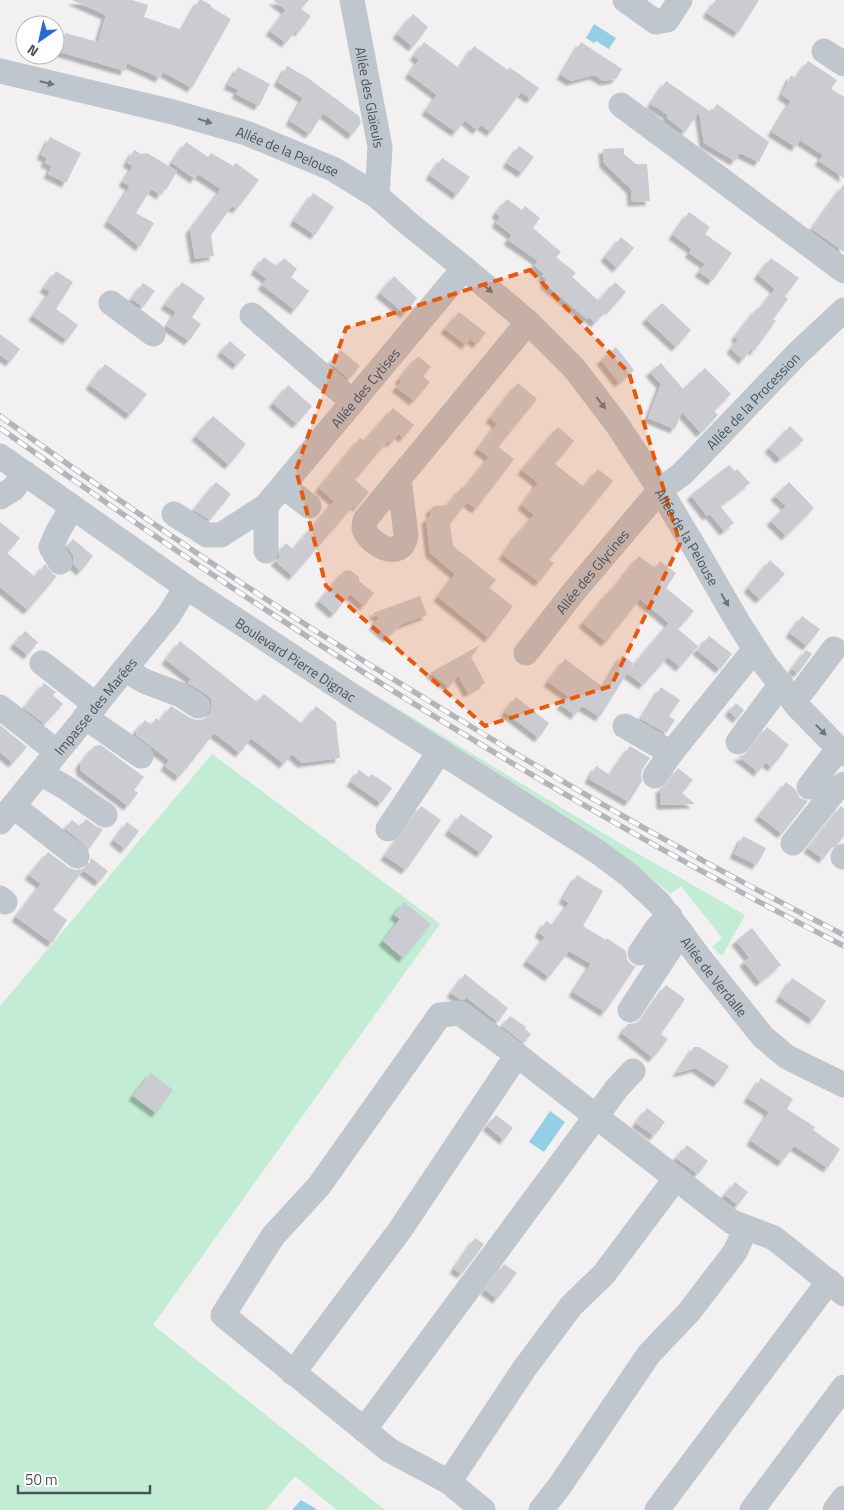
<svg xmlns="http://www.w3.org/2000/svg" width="844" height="1510" font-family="'Titillium Web',sans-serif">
  <defs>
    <filter id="shadow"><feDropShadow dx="-4.5" dy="4.5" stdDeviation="1" flood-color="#0004"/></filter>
  </defs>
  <rect width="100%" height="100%" fill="#f2f0f0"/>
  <g fill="#c2ecd4">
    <polygon points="375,695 628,848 745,915 722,956 712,947 722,938 681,886 671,894 607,843 392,708"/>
    <polygon points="212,754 440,924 153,1325 385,1510 337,1510 295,1476 266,1510 0,1510 0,1006"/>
  </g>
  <g fill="#93d0e5">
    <polygon points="594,24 616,38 609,49 596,41 594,43 586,38"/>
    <polygon points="550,1111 565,1122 544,1152 529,1142"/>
    <polygon points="301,1500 315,1508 317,1510 292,1510"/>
  </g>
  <g fill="#caccd2" filter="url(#shadow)">
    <polygon points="72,0 132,0 148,5 144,17 182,30 199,0 202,0 211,5 211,7 231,19 192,88 163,72 160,78 127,63 125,71 60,52 65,33 98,42 106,15"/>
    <polygon points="273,0 309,0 301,9 311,16 299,32 296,30 286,43 270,31 286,10"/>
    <polygon points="716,0 759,0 738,33 707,13"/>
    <polygon points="413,14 428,27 413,47 397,34"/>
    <polygon points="424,42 459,68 474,46 508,70 509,67 539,88 531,99 521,92 491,132 481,125 477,130 465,120 456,132 426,111 437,95 409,74 419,60 414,56"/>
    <polygon points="581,42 622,69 616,79 604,81 594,75 571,81 561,75"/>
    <polygon points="808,61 837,80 831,89 844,97 844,178 819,161 823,155 800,140 796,147 772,132 791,101 782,95 791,75 796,78"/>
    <polygon points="287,66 308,78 359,116 361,123 352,135 323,113 310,134 290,121 303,98 278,82"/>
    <polygon points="238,67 270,84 259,106 236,94 239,90 228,85"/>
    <polygon points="666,81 711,112 717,104 769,142 759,162 740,153 735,161 704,143 699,112 685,132 667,118 668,115 651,104"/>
    <polygon points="50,137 81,153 66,183 48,174 52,166 45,163 47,158 41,155"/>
    <polygon points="186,142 208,157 211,153 233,166 236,163 259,180 237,209 232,206 211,235 214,256 195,259 190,230 221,189 198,174 195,179 172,163"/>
    <polygon points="519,146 534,157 522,173 507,163"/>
    <polygon points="624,148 624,154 636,164 647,164 650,201 632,202 631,189 604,163 603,149"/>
    <polygon points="134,150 141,154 147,153 177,171 166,190 164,189 161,195 151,189 136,213 154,223 140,247 118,229 108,222 130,186 123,182 133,166 127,163"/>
    <polygon points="442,158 470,177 457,195 430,175"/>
    <polygon points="844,184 844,252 812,229"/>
    <polygon points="313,193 334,207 315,235 294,221"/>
    <polygon points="507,199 522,210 525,206 540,218 533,228 561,252 556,257 576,273 572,277 608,309 595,323 589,317 587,319 544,283 547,280 542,276 544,274 534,265 538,261 508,240 512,235 496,223 500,217 496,213"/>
    <polygon points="689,212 710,227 705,234 732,253 712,281 699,272 705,264 689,253 692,249 673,235"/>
    <polygon points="621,237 634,248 617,268 605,257"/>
    <polygon points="264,257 277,266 284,258 297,269 291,277 309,291 295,310 262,285 267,279 255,270"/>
    <polygon points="771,258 799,278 785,296 783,295 788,299 773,319 776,321 754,351 751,349 743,360 731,349 738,339 735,337 757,308 759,310 775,289 758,275"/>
    <polygon points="56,271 73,282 56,309 78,325 67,340 33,316 50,292 44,288"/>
    <polygon points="394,276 417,298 405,314 380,293"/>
    <polygon points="182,282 205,298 192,317 201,324 189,341 167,326 176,312 165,305"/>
    <polygon points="615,282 626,292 610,310 599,300"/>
    <polygon points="143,283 155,291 143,307 132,299"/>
    <polygon points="662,303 691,330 676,347 646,319"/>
    <polygon points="459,312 486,333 477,344 470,339 466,345 445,329"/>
    <polygon points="0,334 20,349 10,362 0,355"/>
    <polygon points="230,341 246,355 237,365 221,352"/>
    <polygon points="616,347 634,370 619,383 601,360"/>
    <polygon points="341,350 360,366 349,379 330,363"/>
    <polygon points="418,356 431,367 423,376 430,382 414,401 396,387 402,381 399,379"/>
    <polygon points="661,363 683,389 705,368 731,394 714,411 718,415 701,433 682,412 675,429 648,418 661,384 650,372"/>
    <polygon points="105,364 147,394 130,415 90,385"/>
    <polygon points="518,383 537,399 498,447 514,459 476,509 467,502 450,524 453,546 496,580 489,588 513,606 489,638 438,597 455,574 430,553 426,520 431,515 430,510 434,506 448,505 462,487 464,489 489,457 478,449 497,424 490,418"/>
    <polygon points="288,385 312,406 297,424 273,403"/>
    <polygon points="393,408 414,425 403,438 399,434 391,443 388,441 355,480 369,492 357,507 354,505 293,576 275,561 279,558 280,550 286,543 293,549 334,501 319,488 360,438 364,441"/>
    <polygon points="213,416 246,444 229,465 196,436"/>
    <polygon points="790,426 804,440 780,459 769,448"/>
    <polygon points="558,427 574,441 555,464 584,487 598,469 613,481 549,560 554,563 539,582 503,555 516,536 534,515 522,505 538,483 522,470"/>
    <polygon points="729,465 735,471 737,469 750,483 720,506 734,523 724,531 710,514 707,516 691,495"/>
    <polygon points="216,482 231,494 210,520 194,510"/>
    <polygon points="789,482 814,508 786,536 771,521 786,506 775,496"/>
    <polygon points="0,522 20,538 7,553 35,577 45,564 53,574 57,576 28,610 0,587"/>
    <polygon points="73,539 93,556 81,571 74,565 73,555 67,546"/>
    <polygon points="639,556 655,568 660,561 676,573 666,588 694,611 678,629 698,646 680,667 668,657 643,685 627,673 600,717 582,706 575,715 561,705 568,696 548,682 565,659 603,687 622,655 633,663 629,670 669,623 640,599 606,642 583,623 611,589 612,590"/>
    <polygon points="770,560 785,574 760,599 748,588"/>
    <polygon points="350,570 359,577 359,581 374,593 364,606 350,594 334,614 319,601 344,571"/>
    <polygon points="420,596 427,615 400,625 388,638 373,625 379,618 373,613"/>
    <polygon points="802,616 820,629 807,646 790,633"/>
    <polygon points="25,631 38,642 28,655 14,644"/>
    <polygon points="709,636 732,654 720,669 697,650"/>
    <polygon points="180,641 257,702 264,694 302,724 316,706 336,722 340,758 302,763 292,754 284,764 251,738 240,753 214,733 186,769 185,769 179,777 165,766 169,760 136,735 137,730 145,720 151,725 156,718 160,721 171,706 190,718 197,720 205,719 210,713 212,706 211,699 206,694 188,683 191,679 166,660"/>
    <polygon points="480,645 471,657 485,683 468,693 458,675 449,687 430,673"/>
    <polygon points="806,650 812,654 798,673 792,669"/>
    <polygon points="44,683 56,692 53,695 63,704 45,724 24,708"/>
    <polygon points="661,687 680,700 669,716 675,720 666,733 641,719"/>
    <polygon points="516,697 549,723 539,738 505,712"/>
    <polygon points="736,703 744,710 737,719 729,711"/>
    <polygon points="0,725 27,747 13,763 0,752"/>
    <polygon points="767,727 789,745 772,767 766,762 758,772 738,756 744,755 749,751"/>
    <polygon points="101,745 144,777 134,790 138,793 128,806 81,771 80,764 94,746"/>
    <polygon points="630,746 650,758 643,768 641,774 642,781 629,802 589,779 596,766 610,775"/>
    <polygon points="678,768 693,780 682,793 695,804 661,805 660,789 667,784"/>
    <polygon points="359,770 369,777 372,774 392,788 381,803 351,782"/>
    <polygon points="786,782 795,789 800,798 808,801 782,834 759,816"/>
    <polygon points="421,806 441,820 406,870 385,856"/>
    <polygon points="841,806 844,809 844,836 839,843 836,842 823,859 808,848"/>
    <polygon points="461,814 493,836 481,853 449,831"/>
    <polygon points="86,819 97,827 103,829 89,849 65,828 72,820 80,826"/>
    <polygon points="127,822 139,831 125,849 114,840"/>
    <polygon points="743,836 766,848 757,865 734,854"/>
    <polygon points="48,852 68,867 75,870 83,869 89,864 91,858 108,871 99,882 83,870 53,910 67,920 52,943 16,917 41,884 29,875"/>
    <polygon points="577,875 603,891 583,926 606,940 607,938 626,951 627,960 632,965 636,966 605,1012 573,992 591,964 569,951 549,977 527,961 545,937 539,933 546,921 553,925 569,903 563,899"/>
    <polygon points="404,902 431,924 403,958 383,941 400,919 394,915"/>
    <polygon points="752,928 781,965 760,982 744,962 749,957 736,941"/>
    <polygon points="465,974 508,1008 498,1022 466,997 464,1000 460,999 451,993"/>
    <polygon points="792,978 826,1001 813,1020 780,997"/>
    <polygon points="666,985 685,999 661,1034 668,1039 653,1058 622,1033 628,1024 636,1023 642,1019"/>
    <polygon points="510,1016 526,1027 525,1029 531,1034 524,1043 502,1026"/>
    <polygon points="694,1047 699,1047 729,1066 718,1083 696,1068 677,1073"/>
    <polygon points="151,1073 173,1090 156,1113 133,1096"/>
    <polygon points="761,1078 793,1099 787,1109 815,1127 813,1130 840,1149 828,1168 794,1146 782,1162 751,1141 769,1112 748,1098"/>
    <polygon points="647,1108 665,1122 654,1136 636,1123"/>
    <polygon points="496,1115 513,1128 504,1140 487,1126"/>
    <polygon points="687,1145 708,1161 698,1174 676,1158"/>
    <polygon points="735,1182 748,1192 738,1205 725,1195"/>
    <polygon points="475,1238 484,1244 462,1274 454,1269"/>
    <polygon points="504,1264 517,1273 497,1299 485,1290"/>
  </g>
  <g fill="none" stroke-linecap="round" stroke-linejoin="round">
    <g stroke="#bfc6cd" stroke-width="25">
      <path id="s1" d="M352,0L380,147L377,196"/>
      <polyline points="625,0 656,22 667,20 680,0"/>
      <polyline points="824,51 844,64"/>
      <path id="s2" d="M0,71L173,112L246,133L333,169L377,196L409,224L464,268L528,322L574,368L616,423L660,490L699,555L739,624L764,663L798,707L844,754"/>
      <polyline points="621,105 844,271"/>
      <polyline points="111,303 153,334"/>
      <polyline points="252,315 353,402"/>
      <path id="s3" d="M0,456L186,587L357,699L598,852L630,876L659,903L699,957L763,1037L787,1057L844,1085"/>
      <path d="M399,478L406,535C402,564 367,543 364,528C364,525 365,523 365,520L528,322"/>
      <polyline points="283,486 309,506"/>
      <polyline points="0,497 13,489 25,473"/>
      <polyline points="266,506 266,551"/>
      <path id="s4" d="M174,514L207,535H221L266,506L464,268"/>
      <polyline points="60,562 51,547 57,533 72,507"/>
      <path id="s5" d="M526,653L576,589L660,490L682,474L797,354L844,310"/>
      <polyline points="42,663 96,705"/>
      <polyline points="125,669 144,681 181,695 198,706"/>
      <polyline points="794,702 834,649"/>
      <polyline points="0,707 57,752"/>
      <polyline points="85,717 141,756"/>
      <polyline points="625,726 671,753"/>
      <polyline points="738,742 781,684"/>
      <polyline points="40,773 68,789 105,815"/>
      <polyline points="655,776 671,753 755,649"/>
      <polyline points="809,787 839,748"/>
      <polyline points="13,806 77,856"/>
      <path id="s6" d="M0,822L169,615L186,587"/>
      <polyline points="388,829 440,751"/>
      <polyline points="793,843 836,789 844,784"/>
      <polyline points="843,857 844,856"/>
      <polyline points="0,898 5,902"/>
      <polyline points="640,953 657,928 670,916"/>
      <polyline points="630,1010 681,932"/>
      <polyline points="293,1373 400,1230 517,1055"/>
      <polyline points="364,1430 617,1088 633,1071"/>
      <polyline points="449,1482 524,1369 571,1306 604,1274 676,1178"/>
      <polyline points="483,1510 449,1482 389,1450 223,1315 273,1236 319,1186 440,1015 460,1013 517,1055 732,1222 774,1238 844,1294"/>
      <polyline points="541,1510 559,1487 649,1354 689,1312 735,1252 746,1228"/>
      <polyline points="657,1510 829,1281"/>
      <polyline points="752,1510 844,1387"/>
      <polyline points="835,1510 844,1498"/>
    </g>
    <g stroke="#b3b5ba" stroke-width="5.5">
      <g id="rail">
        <path d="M0,416C81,474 163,531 246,586C317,633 389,677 462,721C586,797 714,869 844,935"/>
        <path d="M0,428C267,619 551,797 844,946"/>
      </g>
    </g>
    <use href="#rail" stroke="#fff" stroke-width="4" stroke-dasharray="11" stroke-linecap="butt"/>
  </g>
  <defs><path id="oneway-solid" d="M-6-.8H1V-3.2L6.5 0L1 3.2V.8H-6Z" transform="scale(1.25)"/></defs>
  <g fill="#6c757e">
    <use href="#oneway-solid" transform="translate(47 83) rotate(13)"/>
    <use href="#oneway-solid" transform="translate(205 121) rotate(17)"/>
    <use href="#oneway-solid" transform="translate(487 288) rotate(40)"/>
    <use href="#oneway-solid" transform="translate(601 403) rotate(52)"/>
    <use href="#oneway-solid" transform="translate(725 600) rotate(60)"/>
    <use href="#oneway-solid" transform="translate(821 730) rotate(46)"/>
  </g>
  <path fill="#e8590c" fill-opacity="0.2" stroke="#e8590c" stroke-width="4" stroke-dasharray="10 6" stroke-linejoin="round" d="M530,270L629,373L680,544L611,686L485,726L326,586L296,470L346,328Z"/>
  <g text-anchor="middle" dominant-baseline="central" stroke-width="4" stroke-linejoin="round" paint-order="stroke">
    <g font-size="14" fill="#49525c" stroke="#fff">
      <text stroke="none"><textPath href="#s1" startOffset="99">Allée des Glaïeuls</textPath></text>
      <text stroke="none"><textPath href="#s2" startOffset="299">Allée de la Pelouse</textPath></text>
      <text stroke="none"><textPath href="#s4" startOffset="261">Allée des Cytises</textPath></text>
      <text stroke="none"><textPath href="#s5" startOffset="340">Allée de la Procession</textPath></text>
      <text stroke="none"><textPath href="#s2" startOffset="865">Allée de la Pelouse</textPath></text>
      <text stroke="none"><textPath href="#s5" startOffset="105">Allée des Glycines</textPath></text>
      <text stroke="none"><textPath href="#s3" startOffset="359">Boulevard Pierre Dignac</textPath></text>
      <text stroke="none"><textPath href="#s6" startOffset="150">Impasse des Marées</textPath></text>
      <text stroke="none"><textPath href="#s3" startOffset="889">Allée de Verdalle</textPath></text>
    </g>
  </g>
  <g transform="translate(40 40) rotate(214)"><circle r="24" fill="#ffffff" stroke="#b6babe"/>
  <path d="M0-4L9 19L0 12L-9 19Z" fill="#286bd5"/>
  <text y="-8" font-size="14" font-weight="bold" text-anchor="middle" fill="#49525c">N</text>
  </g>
  <path d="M18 1485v8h132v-8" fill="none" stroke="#49525c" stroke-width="2.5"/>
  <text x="25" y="1485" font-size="15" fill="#49525c" stroke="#ffffff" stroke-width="4" paint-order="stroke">50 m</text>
</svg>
